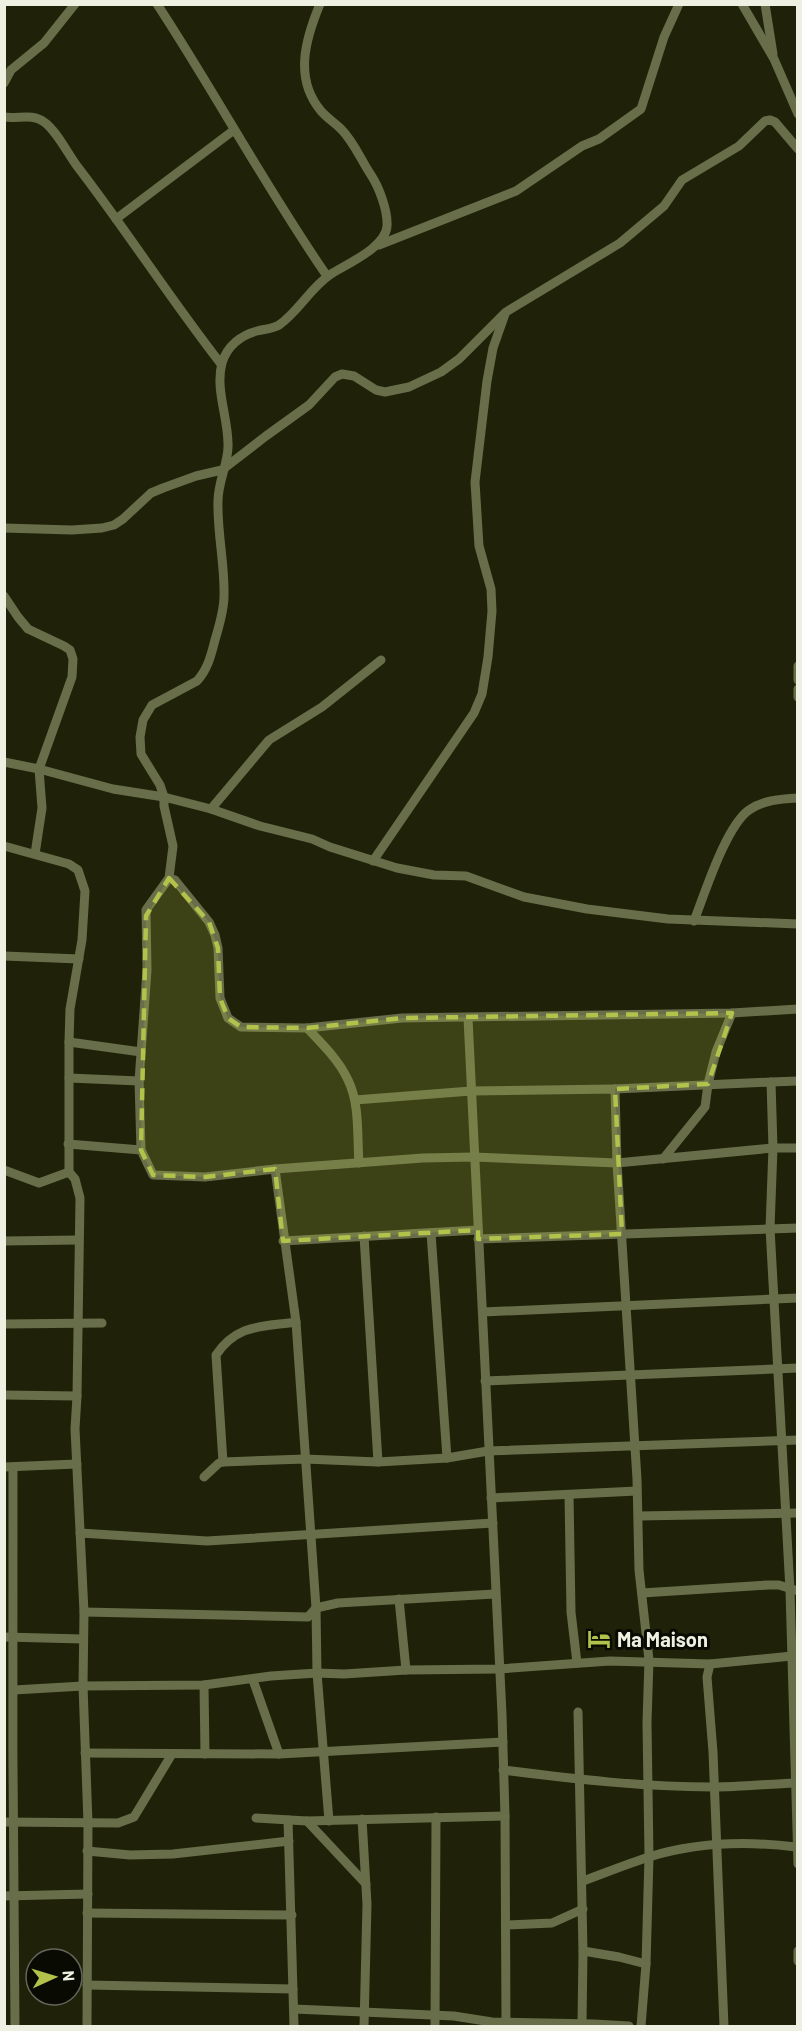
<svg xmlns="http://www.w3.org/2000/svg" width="802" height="2031" font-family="Barlow,sans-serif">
  <rect width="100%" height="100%" fill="#1f2208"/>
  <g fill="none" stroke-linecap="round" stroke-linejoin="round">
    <g stroke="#686e49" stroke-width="9">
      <path d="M157,4C216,94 266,188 327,276"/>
      <polyline points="742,4 774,59 798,114"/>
      <polyline points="765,4 773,54"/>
      <polyline points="4,83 11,70 44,43 75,4"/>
      <path d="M4,117C19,119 32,113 44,122C56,130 68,154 77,166C127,231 171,300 221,364"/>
      <polyline points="116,219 234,130"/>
      <polyline points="379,245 516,191 582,146 599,139 641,109 664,37 679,4"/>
      <polyline points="4,528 72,530 102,528 114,525 123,519 151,493 163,488 196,476 222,470 266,436 309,405 335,377 342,374 354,376 376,390 385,392 409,387 441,372 459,359 506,312 620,243 664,206 682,180 739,146 765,121 770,120 775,122 798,149"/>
      <polyline points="4,596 18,617 28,629 64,646 70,650 73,659 72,677 39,769 42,808 35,854"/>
      <polyline points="798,666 798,680"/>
      <polyline points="798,689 798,697"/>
      <polyline points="4,762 39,769 113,789 164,797 211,809 260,826 312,839 330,847 397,868 434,875 466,876 524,897 587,909 668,919 798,924"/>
      <polyline points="211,809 269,740 322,707 381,660"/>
      <polyline points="4,846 69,864 78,870 85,891 82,940 70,1009 69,1042 69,1172 75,1179 80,1198 77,1396 75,1429 84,1612 83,1686 88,1823 87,2026"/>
      <polyline points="373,861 474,713 482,694 488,657 492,611 491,589 479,546 475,482 487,381 493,348 505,314"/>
      <polyline points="169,878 175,880 209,922 215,935 218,948 220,998 228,1018 241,1027 307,1028 402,1018 732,1013 798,1009"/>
      <path d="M694,921C705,893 726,826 749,810C764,800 780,799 798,798"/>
      <polyline points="4,956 79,959"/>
      <polyline points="468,1018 502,1714 505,1816 506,2026"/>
      <path d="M307,1028C322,1044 339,1060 348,1080C360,1104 357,1137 359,1163"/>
      <polyline points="69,1042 141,1052"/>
      <polyline points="69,1078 139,1081"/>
      <polyline points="771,1082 798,1081"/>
      <polyline points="615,1089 771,1082 773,1148 770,1228 790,1590 798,1864"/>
      <polyline points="355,1100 471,1091 615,1089 617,1163 637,1479 639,1570 649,1660 647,1722 649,1857 646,1964 641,2026"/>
      <polyline points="68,1144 141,1150 153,1175 205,1177 275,1169 423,1158 474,1157 617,1163 773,1148 798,1148"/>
      <path d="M141,1150L139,1081L147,970L146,910L169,878L173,846L164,806V797L160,785L141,754L140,737L143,720L152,705L197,681C208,669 211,655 215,640C219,626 224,611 224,596C225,564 217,533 218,501C218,481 229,462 228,444C228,417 215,389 222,363C227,346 241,335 257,331C265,329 272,329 279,325C299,311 310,288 331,274C347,264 386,247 387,226C388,211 379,187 371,175C361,160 354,142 341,129C335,123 327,118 321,111C294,79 305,40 320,4"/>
      <polyline points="663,1159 705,1107 708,1084 716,1052 732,1013"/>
      <polyline points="275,1169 296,1322 316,1608 317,1673 329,1821"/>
      <polyline points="4,1170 39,1183 69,1172"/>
      <polyline points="431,1233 447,1458"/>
      <polyline points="364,1236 378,1462"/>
      <polyline points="478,1239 798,1228"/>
      <polyline points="4,1241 78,1240"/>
      <polyline points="283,1241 478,1230"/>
      <polyline points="483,1312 798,1298"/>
      <polyline points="4,1324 102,1323"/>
      <polyline points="485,1381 798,1368"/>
      <polyline points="4,1395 77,1396"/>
      <path d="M223,1462L216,1355C237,1324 261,1327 296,1322"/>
      <polyline points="4,1467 77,1464"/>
      <path d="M13,1467C12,1653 13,1840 15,2026"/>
      <polyline points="204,1477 219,1463 223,1462 305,1459 378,1462 447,1458 488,1451 798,1440"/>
      <polyline points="569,1495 571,1612 577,1663"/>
      <polyline points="491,1498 637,1491"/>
      <polyline points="639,1516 798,1513"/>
      <polyline points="80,1533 207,1541 493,1523"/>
      <polyline points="642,1593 768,1585 779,1585 798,1591"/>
      <polyline points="399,1599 406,1670"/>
      <polyline points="84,1612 308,1617 316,1608 338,1603 495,1594"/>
      <polyline points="4,1637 83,1639"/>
      <polyline points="710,1664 707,1677 713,1752 724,2026"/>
      <polyline points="253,1680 279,1754"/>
      <polyline points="204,1685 205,1754"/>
      <polyline points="14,1690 83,1686 204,1685 271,1676 317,1673 344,1674 406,1670 499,1669 610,1661 710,1664 792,1656"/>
      <polyline points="578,1712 583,1951 619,1957 646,1964"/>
      <polyline points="85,1753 279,1754 503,1742"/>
      <path d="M503,1770C573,1779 643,1787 713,1787C740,1787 768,1784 795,1783"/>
      <polyline points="256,1818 307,1821 505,1816"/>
      <polyline points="362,1819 367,1904 364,2026"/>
      <polyline points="288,1820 294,2026"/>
      <polyline points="307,1821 366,1884"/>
      <polyline points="4,1822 118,1823 134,1817 172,1754"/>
      <polyline points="87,1851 130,1855 173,1854 289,1841"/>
      <path d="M583,1881C605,1873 627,1864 649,1857C697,1842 747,1841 796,1847"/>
      <polyline points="4,1896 88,1894"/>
      <polyline points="87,1913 292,1915"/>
      <polyline points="506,1925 552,1923 583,1909"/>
      <polyline points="798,1951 798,1961"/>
      <polyline points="87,1985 293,1989"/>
      <polyline points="294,2009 454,2016 492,2022 594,2024 629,2026"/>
      <polyline points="582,2024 583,1951"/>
      <polyline points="435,2026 436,1817"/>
    </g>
  </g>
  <path fill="#b3c24b" fill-opacity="0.2" stroke="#b3c24b" stroke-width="4.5" stroke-dasharray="12 8" stroke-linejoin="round" d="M169,878L209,922L218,948L220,998L228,1018L241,1027L307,1028L402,1018L732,1013L708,1084L615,1089L622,1234L478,1239V1230L283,1241L275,1169L205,1177L153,1175L141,1150L146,916Z"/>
  <defs>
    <g id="hotel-bare" transform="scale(1.8)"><path d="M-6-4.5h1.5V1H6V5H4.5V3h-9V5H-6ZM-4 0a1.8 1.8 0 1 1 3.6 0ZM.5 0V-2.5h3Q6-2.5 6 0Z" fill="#b3c24b" stroke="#090a02" stroke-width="2.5" paint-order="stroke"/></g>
  </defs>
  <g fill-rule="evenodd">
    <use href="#hotel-bare" x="599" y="1639"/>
  </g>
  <g text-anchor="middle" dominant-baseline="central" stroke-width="6" stroke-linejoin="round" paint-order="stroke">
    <g font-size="20" font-weight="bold" fill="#eef1e1" stroke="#090a02" text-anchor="start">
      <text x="617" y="1639">Ma Maison</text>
    </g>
  </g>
  <rect width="802" height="2031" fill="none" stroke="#eef1e1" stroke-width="12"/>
  <g transform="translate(54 1977) rotate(86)"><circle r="28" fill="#090a02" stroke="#65665b" stroke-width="1.5"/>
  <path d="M0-4.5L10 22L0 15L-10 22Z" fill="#b3c24b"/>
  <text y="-9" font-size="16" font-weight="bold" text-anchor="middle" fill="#eef1e1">N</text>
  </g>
</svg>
